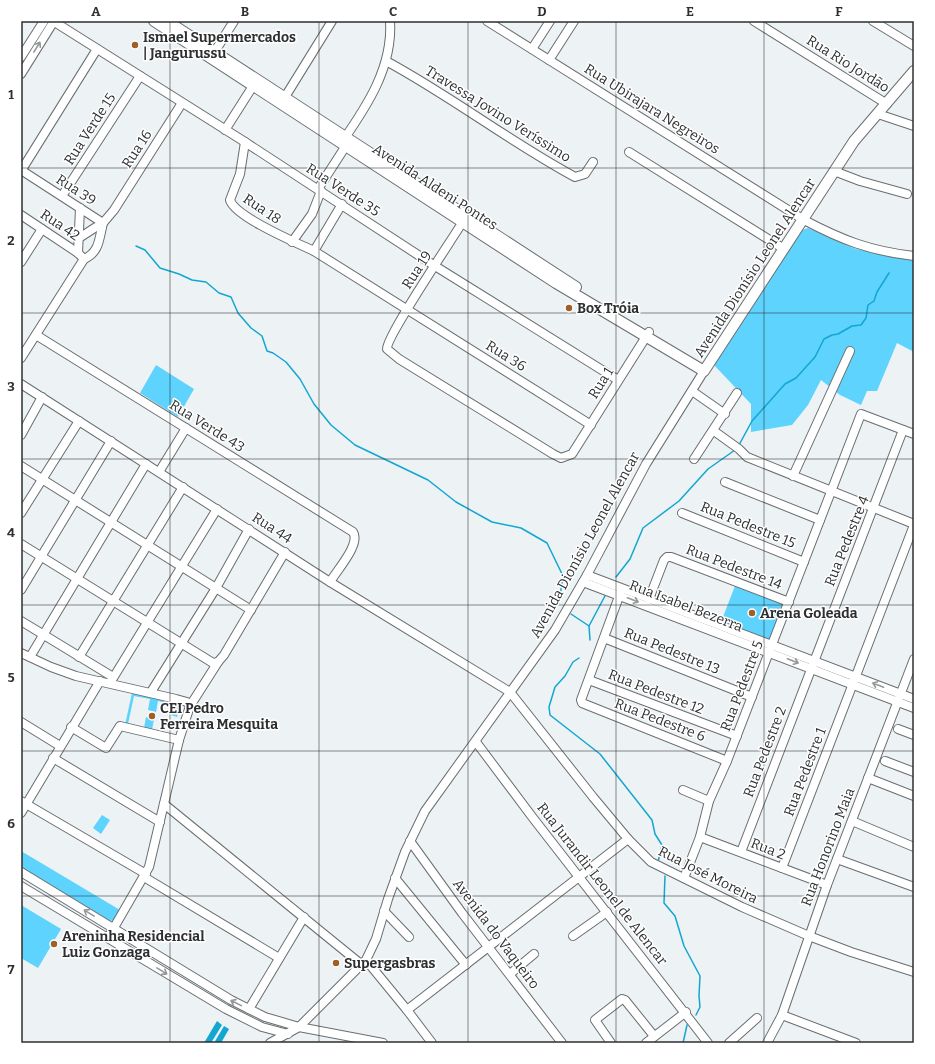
<svg xmlns="http://www.w3.org/2000/svg" width="935" height="1064" font-family="Bitter,serif">
  <rect width="100%" height="100%" fill="#edf2f5"/>
  <g fill="#5dd3fe">
    <polygon points="808,228 856,249 914,260 914,352 897,343 877,391 867,391 861,405 840,395 821,380 808,405 792,425 751,432 751,404 713,364 802,230"/>
    <polygon points="156,365 194,389 178,417 140,393"/>
    <polygon points="735,586 783,604 769,640 721,622"/>
    <polygon points="132,693 178,704 180,707 177,717 171,715 173,704 158,701 156,712 148,710 150,699 134,696 128,724 144,728 146,717 154,719 152,730 125,725"/>
    <polygon points="102,815 110,820 101,834 93,828"/>
    <polygon points="21,851 120,910 114,920 110,921 21,867"/>
    <polygon points="21,905 61,929 38,968 21,958"/>
  </g>
  <g fill="#12a6d1">
    <polygon points="217,1021 222,1025 211,1043 204,1043"/>
    <polygon points="224,1026 229,1029 221,1043 214,1043"/>
  </g>
  <g fill="none" stroke-linecap="round" stroke-linejoin="round">
    <g stroke="#12a6d1" stroke-width="1.5">
      <polyline points="136,246 145,250 160,268 179,274 192,280 206,282 219,293 231,297 238,313 251,328 262,336 267,351 273,353 286,362 300,379 314,404 331,425 355,445 428,480 456,502 492,522 521,528 547,543 563,576 559,603"/>
      <polyline points="739,445 752,421 785,384 796,378 815,357 824,339 832,335 838,334 852,326 861,325 866,318 868,305 874,301 877,292 889,273"/>
      <polyline points="616,577 630,559 643,528 679,501 708,469 735,450"/>
      <polyline points="571,614 589,626 590,640"/>
      <polyline points="589,626 606,594"/>
      <polyline points="579,658 573,662 565,676 555,687 549,707 550,715 600,754 652,820 655,834 662,845 658,862"/>
      <polyline points="665,876 664,903 675,916 684,946 700,976 699,996 700,1007 696,1015"/>
      <polyline points="683,1043 687,1025"/>
    </g>
    <g stroke="#696e70" stroke-width="10">
      <g id="minor">
        <polyline points="53,21 245,142 435,266 618,380"/>
        <path d="M487,21L804,220C842,240 870,251 914,256"/>
        <polyline points="754,21 887,104"/>
        <polyline points="873,21 914,46"/>
        <polyline points="532,49 550,21"/>
        <polyline points="212,56 234,21"/>
        <polyline points="21,57 44,21"/>
        <polyline points="549,60 574,21"/>
        <path d="M386,61C451,96 510,142 575,177L585,174L593,162"/>
        <polyline points="21,74 54,21"/>
        <polyline points="285,97 332,21"/>
        <polyline points="878,114 914,126"/>
        <polyline points="225,130 253,86"/>
        <path d="M245,142L240,174L230,200C235,217 297,243 314,251L591,425"/>
        <path d="M342,142C367,106 393,67 390,21"/>
        <polyline points="629,152 784,249"/>
        <polyline points="21,170 103,223 114,210 182,103"/>
        <polyline points="21,171 97,49"/>
        <polyline points="834,171 860,181 907,194"/>
        <polyline points="318,189 349,141"/>
        <polyline points="62,196 140,76"/>
        <polyline points="21,215 78,253 84,259"/>
        <path d="M462,223C451,241 386,337 387,349L399,359L553,454L561,458L572,454L649,332"/>
        <polyline points="79,238 96,227 102,227"/>
        <polyline points="292,242 312,214 321,191"/>
        <polyline points="314,251 342,204"/>
        <polyline points="78,253 80,208"/>
        <path d="M84,259C100,252 99,238 103,223"/>
        <polyline points="21,262 42,229"/>
        <path d="M36,335L353,532C361,544 337,570 330,582"/>
        <polyline points="21,358 84,259"/>
        <polyline points="21,384 330,582 510,692 593,797 628,839 651,862 742,907 809,936 851,952 914,972"/>
        <polyline points="692,391 725,414"/>
        <polyline points="714,431 739,449 747,457 914,524"/>
        <polyline points="21,435 42,397"/>
        <polyline points="694,459 737,393"/>
        <polyline points="21,466 251,610"/>
        <polyline points="159,472 186,428"/>
        <polyline points="793,476 850,351"/>
        <polyline points="725,482 820,520"/>
        <polyline points="21,513 79,421"/>
        <polyline points="682,513 804,562"/>
        <polyline points="21,544 213,663 218,662 224,655 285,552"/>
        <polyline points="587,575 914,699"/>
        <polyline points="583,582 914,708"/>
        <polyline points="21,590 111,441"/>
        <polyline points="621,591 581,700 582,703 727,761"/>
        <polyline points="649,599 664,560 667,557 671,557 789,602"/>
        <polyline points="21,621 113,677"/>
        <polyline points="604,638 752,697"/>
        <polyline points="21,653 51,667 76,676 176,699 187,702 190,706 179,740 149,867 108,938"/>
        <polyline points="30,657 146,464"/>
        <polyline points="79,657 183,487"/>
        <polyline points="589,680 737,736"/>
        <polyline points="110,683 217,509"/>
        <polyline points="151,692 216,588 249,529"/>
        <polyline points="190,706 218,662"/>
        <polyline points="21,722 60,746"/>
        <polyline points="71,727 106,748 120,726 179,740"/>
        <polyline points="898,729 914,735"/>
        <polyline points="476,742 533,818 708,1043"/>
        <polyline points="53,758 160,822"/>
        <polyline points="885,761 914,772"/>
        <polyline points="868,778 914,796"/>
        <polyline points="683,790 709,801"/>
        <polyline points="21,801 146,874"/>
        <polyline points="164,804 362,965"/>
        <polyline points="21,813 100,681"/>
        <polyline points="852,821 914,847"/>
        <polyline points="700,837 827,885"/>
        <polyline points="410,841 462,913 562,1043"/>
        <polyline points="741,852 903,430"/>
        <polyline points="837,859 914,887"/>
        <polyline points="782,868 914,525"/>
        <polyline points="21,872 231,1000 265,1017 299,1027 383,1043"/>
        <polyline points="144,877 279,958"/>
        <polyline points="395,878 466,965"/>
        <polyline points="684,878 700,837 709,801 727,761 861,414 914,434"/>
        <polyline points="21,886 226,1009 262,1027 288,1034"/>
        <polyline points="384,911 409,937"/>
        <polyline points="573,936 607,912"/>
        <polyline points="366,960 407,1010 432,1043"/>
        <polyline points="510,974 534,954"/>
        <polyline points="249,1009 304,917"/>
        <polyline points="407,1010 628,839"/>
        <polyline points="782,1015 856,1043"/>
        <polyline points="270,1043 299,1027 366,960 376,939 388,899 405,852 425,811 555,630 587,575 646,464 704,371"/>
        <polyline points="611,1043 595,1020 622,999 625,1000 654,1036"/>
        <polyline points="646,1043 686,1012"/>
        <polyline points="729,1043 757,1018"/>
        <polyline points="767,1043 782,1015 827,885 914,659"/>
      </g>
    </g>
    <g stroke="#696e70" stroke-width="12">
      <g id="major">
        <polyline points="154,21 556,283 704,371 854,141 914,71"/>
        <polyline points="167,21 576,287"/>
      </g>
    </g>
    <use href="#minor" stroke="#fff" stroke-width="8"/>
    <use href="#major" stroke="#fff" stroke-width="10"/>
  </g>
  <defs><path id="oneway-shaft" d="M-6 0H5M1.5-3L5.5 0L1.5 3" fill="none" stroke-width="1.6" stroke-linecap="round" stroke-linejoin="round"/></defs>
  <g stroke="#969798">
    <use href="#oneway-shaft" transform="translate(37 47) rotate(-58)"/>
    <use href="#oneway-shaft" transform="translate(633 600) rotate(21)"/>
    <use href="#oneway-shaft" transform="translate(793 661) rotate(21)"/>
    <use href="#oneway-shaft" transform="translate(878 685) rotate(-159)"/>
    <use href="#oneway-shaft" transform="translate(89 913) rotate(-149)"/>
    <use href="#oneway-shaft" transform="translate(162 971) rotate(31)"/>
    <use href="#oneway-shaft" transform="translate(236 1003) rotate(-154)"/>
  </g>
  <path fill="none" stroke="#2d2f30" stroke-width="1" stroke-opacity="0.55" d="M170,21V1043M319,21V1043M468,21V1043M616,21V1043M764,21V1043M21,168H914M21,313H914M21,459H914M21,605H914M21,751H914M21,896H914"/>
  <g fill="#9e6026" stroke="#fff" stroke-width="1.5">
    <circle cx="135" cy="45" r="4"/>
    <circle cx="569" cy="308" r="4"/>
    <circle cx="752" cy="613" r="4"/>
    <circle cx="152" cy="716" r="4"/>
    <circle cx="54" cy="944" r="4"/>
    <circle cx="336" cy="963" r="4"/>
  </g>
  <g text-anchor="middle" dominant-baseline="central" stroke-width="3" stroke-linejoin="round" paint-order="stroke">
    <g font-size="14" font-weight="bold" fill="#2d2f30" stroke="#fff" text-anchor="start">
      <text x="143" y="37">Ismael Supermercados<tspan x="143" dy="16">| Jangurussu</tspan></text>
      <text x="577" y="308">Box Tróia</text>
      <text x="760" y="613">Arena Goleada</text>
      <text x="160" y="708">CEI Pedro<tspan x="160" dy="16">Ferreira Mesquita</tspan></text>
      <text x="62" y="936">Areninha Residencial<tspan x="62" dy="16">Luiz Gonzaga</tspan></text>
      <text x="344" y="963">Supergasbras</text>
    </g>
    <g font-size="14" fill="#2d2f30" stroke="#fff">
      <text transform="translate(848 64) rotate(32)">Rua Rio Jordão</text>
      <text transform="translate(652 109) rotate(32)">Rua Ubirajara Negreiros</text>
      <text transform="translate(498 114) rotate(32)">Travessa Jovino Veríssimo</text>
      <text transform="translate(90 129) rotate(-57)">Rua Verde 15</text>
      <text transform="translate(137 149) rotate(-57)">Rua 16</text>
      <text transform="translate(435 187) rotate(33)">Avenida Aldeni Pontes</text>
      <text transform="translate(76 190) rotate(33)">Rua 39</text>
      <text transform="translate(343 190) rotate(33)">Rua Verde 35</text>
      <text transform="translate(262 209) rotate(34)">Rua 18</text>
      <text transform="translate(60 225) rotate(34)">Rua 42</text>
      <text transform="translate(755 268) rotate(-57)">Avenida Dionísio Leonel Alencar</text>
      <text transform="translate(417 270) rotate(-57)">Rua 19</text>
      <text transform="translate(506 356) rotate(32)">Rua 36</text>
      <text transform="translate(601 383) rotate(-58)">Rua 1</text>
      <text transform="translate(207 426) rotate(32)">Rua Verde 43</text>
      <text transform="translate(748 525) rotate(22)">Rua Pedestre 15</text>
      <text transform="translate(272 528) rotate(33)">Rua 44</text>
      <text transform="translate(847 541) rotate(-68)">Rua Pedestre 4</text>
      <text transform="translate(585 545) rotate(-61)">Avenida Dionísio Leonel Alencar</text>
      <text transform="translate(734 567) rotate(21)">Rua Pedestre 14</text>
      <text transform="translate(686 606) rotate(21)">Rua Isabel Bezerra</text>
      <text transform="translate(672 651) rotate(22)">Rua Pedestre 13</text>
      <text transform="translate(742 686) rotate(-69)">Rua Pedestre 5</text>
      <text transform="translate(656 692) rotate(21)">Rua Pedestre 12</text>
      <text transform="translate(660 720) rotate(21)">Rua Pedestre 6</text>
      <text transform="translate(765 752) rotate(-69)">Rua Pedestre 2</text>
      <text transform="translate(805 772) rotate(-69)">Rua Pedestre 1</text>
      <text transform="translate(828 847) rotate(-69)">Rua Honorino Maia</text>
      <text transform="translate(768 849) rotate(21)">Rua 2</text>
      <text transform="translate(708 875) rotate(27)">Rua José Moreira</text>
      <text transform="translate(602 884) rotate(52)">Rua Jurandir Leonel de Alencar</text>
      <text transform="translate(496 934) rotate(53)">Avenida do Vaqueiro</text>
    </g>
  </g>
  <rect width="935" height="1064" fill="none" stroke="#ffffff" stroke-width="44"/>
  <rect x="22" y="22" width="891" height="1020" fill="none" stroke="#2d2f30" stroke-width="1.5"/>
  <g font-size="13" text-anchor="middle" font-weight="bold" fill="#2d2f30">
    <text x="96" y="16">A</text>
    <text x="245" y="16">B</text>
    <text x="393" y="16">C</text>
    <text x="542" y="16">D</text>
    <text x="690" y="16">E</text>
    <text x="839" y="16">F</text>
    <text x="11" y="99">1</text>
    <text x="11" y="245">2</text>
    <text x="11" y="391">3</text>
    <text x="11" y="537">4</text>
    <text x="11" y="682">5</text>
    <text x="11" y="828">6</text>
    <text x="11" y="974">7</text>
  </g>
</svg>
